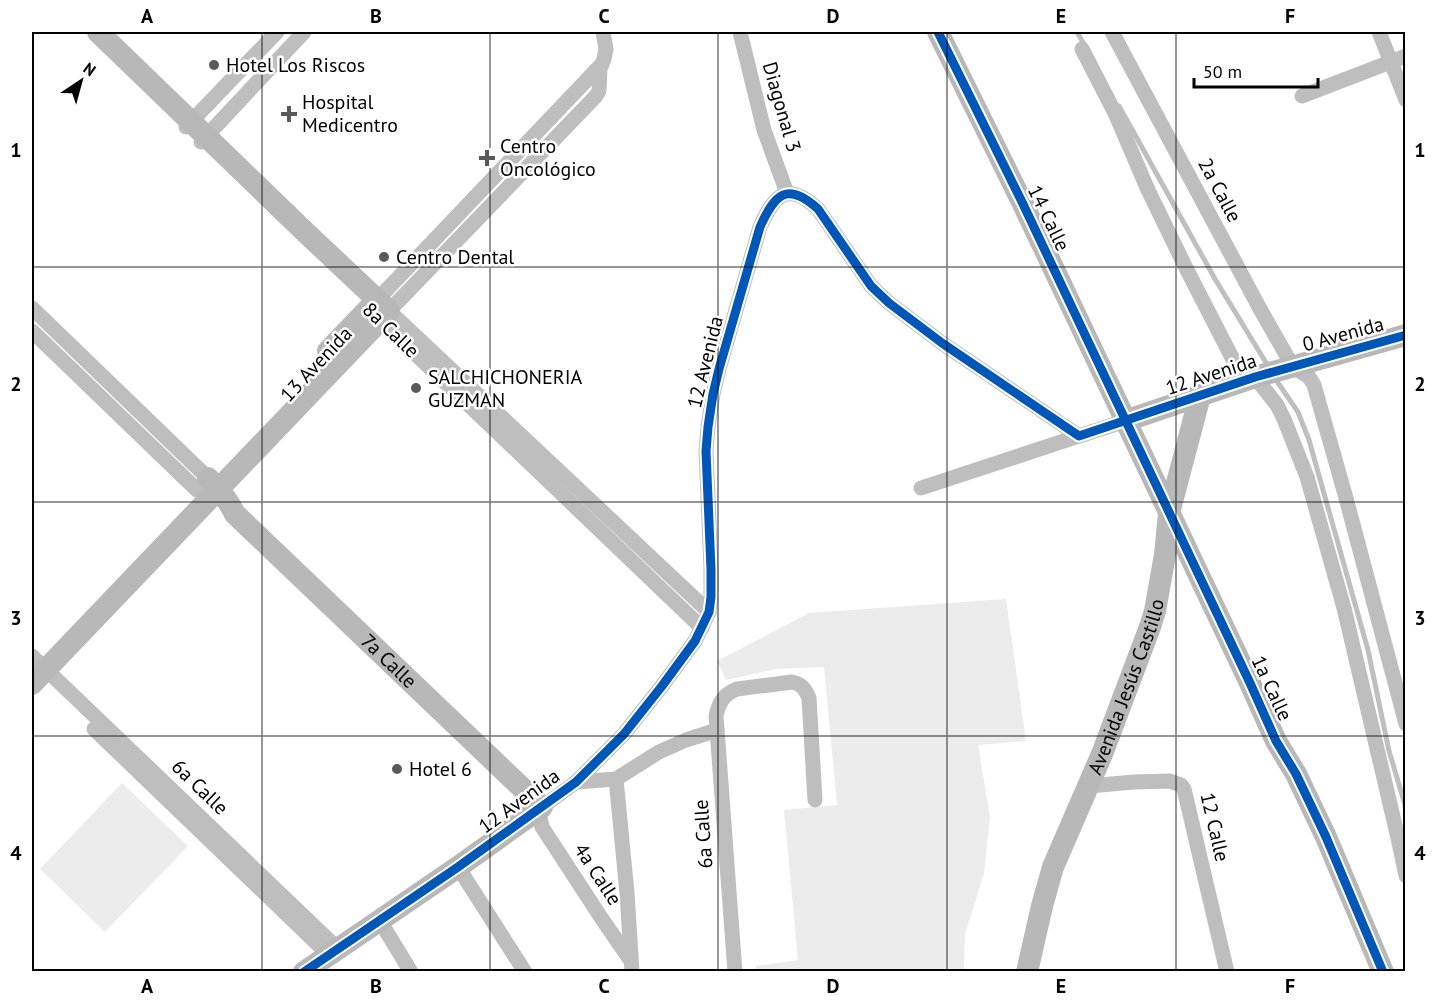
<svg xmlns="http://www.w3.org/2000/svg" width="1437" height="1003" font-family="'PT Sans',sans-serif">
  <rect width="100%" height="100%" fill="#fff"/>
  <g fill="#ececec">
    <polygon points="1006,599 1026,741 978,745 990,817 984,874 965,934 964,971 756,971 756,966 798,960 784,810 837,805 824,667 776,669 726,680 717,661 809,613"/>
    <polygon points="122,783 188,846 105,932 40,869"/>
  </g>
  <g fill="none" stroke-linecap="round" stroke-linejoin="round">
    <g stroke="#bfbfbf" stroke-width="5">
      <polyline points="1077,32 1085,46"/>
      <polyline points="1119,106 1215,279 1268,366"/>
      <polyline points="1274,377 1298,412 1309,440 1368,650 1389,751 1406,808"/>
    </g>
    <g stroke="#bebebe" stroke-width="15">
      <polyline points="603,32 606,49 604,59 600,69 599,91 596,96 389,311 709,612"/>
      <polyline points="740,32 764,130 787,193"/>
      <polyline points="1112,32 1259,307 1293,367 1309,377 1314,385 1346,498 1406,724"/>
      <polyline points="1379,32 1406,100"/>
      <polyline points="1082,49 1115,113 1148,190 1185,266 1244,381"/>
      <polyline points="1302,96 1406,56"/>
      <polyline points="186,127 277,32"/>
      <polyline points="201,142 304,32"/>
      <polyline points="377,300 601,65"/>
      <polyline points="32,308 208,478"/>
      <polyline points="380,320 702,628"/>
      <polyline points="32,331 197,490"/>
      <polyline points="1255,377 1277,405 1284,419 1307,477 1344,608 1398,838 1406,876"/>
      <polyline points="921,488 1079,436"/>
      <polyline points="32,656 338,949"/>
      <polyline points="94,729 329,955"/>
      <polyline points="616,779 627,893 632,972"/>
      <polyline points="576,782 616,779 659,752 686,740 717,730"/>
      <polyline points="1089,786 1134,782 1170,781 1181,785 1184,789 1227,972"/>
      <polyline points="458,867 525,972"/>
      <polyline points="380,921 411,972"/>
      <path d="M631,961L602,919L542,827L540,818L542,807L576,782L624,734L662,686L695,641L709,612L711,597V569L706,451L708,427L713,394L719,369L760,227C775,194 787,181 818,209L871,286L889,303L942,343L1079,436L1125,421"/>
      <path d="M735,972L716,716C719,702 724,694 737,689L792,682C802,684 805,689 809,698L815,800"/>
    </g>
    <g stroke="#b8b8b8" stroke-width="22">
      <polyline points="938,32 1023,204 1250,683 1276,741 1296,774 1326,837 1383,972"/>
      <polyline points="328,351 377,300"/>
      <polyline points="1125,421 1255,377 1406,335"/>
      <path id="s1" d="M208,478C220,489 228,500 235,514L542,807L458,867L304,972"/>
      <polyline points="32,684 389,311 302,229 98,32"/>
      <path id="s2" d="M1027,972L1042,906L1053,867L1102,754L1150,627L1155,611L1165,555L1169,513L1200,396"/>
    </g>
    <g stroke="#fff" stroke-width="13">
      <g id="cycleway">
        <polyline points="938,32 1023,204 1250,683 1276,741 1296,774 1326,837 1383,972"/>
        <path d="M304,972L458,867L576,782L624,734L662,686L695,641L709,612L711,597V569L706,451L708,427L713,394L719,369L760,227C775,194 787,181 818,209L871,286L889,303L942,343L1079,436L1255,377L1406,335"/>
      </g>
    </g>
    <use href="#cycleway" stroke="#0057b8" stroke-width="9"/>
  </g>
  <path fill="none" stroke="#000" stroke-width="1.5" stroke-opacity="0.55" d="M262,32V972M490,32V972M718,32V972M947,32V972M1176,32V972M32,267H1406M32,502H1406M32,736H1406"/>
  <g fill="#595959" stroke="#fff" stroke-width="2">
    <circle cx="214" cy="65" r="6"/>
    <path d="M286 105h6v6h6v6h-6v6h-6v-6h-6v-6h6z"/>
    <path d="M484 149h6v6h6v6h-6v6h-6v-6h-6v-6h6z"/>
    <circle cx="384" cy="257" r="6"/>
    <circle cx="416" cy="388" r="6"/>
    <circle cx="397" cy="769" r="6"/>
  </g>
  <g text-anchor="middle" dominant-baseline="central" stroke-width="5" stroke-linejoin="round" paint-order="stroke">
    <g font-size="20" fill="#000" stroke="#fff" text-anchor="start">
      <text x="226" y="65">Hotel Los Riscos</text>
      <text x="302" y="102">Hospital<tspan x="302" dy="23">Medicentro</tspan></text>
      <text x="500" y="146">Centro<tspan x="500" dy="23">Oncológico</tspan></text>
      <text x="396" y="257">Centro Dental</text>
      <text x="428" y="377">SALCHICHONERIA<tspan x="428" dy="23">GUZMAN</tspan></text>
      <text x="409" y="769">Hotel 6</text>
    </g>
    <g font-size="20" fill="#000" stroke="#fff">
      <text transform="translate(782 107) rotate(74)">Diagonal 3</text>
      <text transform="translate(1220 190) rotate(62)">2a Calle</text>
      <text transform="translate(1049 218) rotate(64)">14 Calle</text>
      <text transform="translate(391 330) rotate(44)">8a Calle</text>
      <text transform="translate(1343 334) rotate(-15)">0 Avenida</text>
      <text transform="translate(705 362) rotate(-76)">12 Avenida</text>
      <text transform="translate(316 364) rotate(-47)">13 Avenida</text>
      <text transform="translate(1211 374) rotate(-18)">12 Avenida</text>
      <text stroke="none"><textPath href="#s1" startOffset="258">7a Calle</textPath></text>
      <text stroke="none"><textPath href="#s2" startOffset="303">Avenida Jesús Castillo</textPath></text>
      <text transform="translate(1272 688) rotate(65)">1a Calle</text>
      <text transform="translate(200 787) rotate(44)">6a Calle</text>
      <text transform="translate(519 801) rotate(-36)">12 Avenida</text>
      <text transform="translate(1215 827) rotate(77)">12 Calle</text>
      <text transform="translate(703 834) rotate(-94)">6a Calle</text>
      <text transform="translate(598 874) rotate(57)">4a Calle</text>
    </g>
  </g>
  <rect width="1437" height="1003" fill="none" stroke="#ffffff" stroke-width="66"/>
  <g transform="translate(81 81) rotate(36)" stroke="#ffffff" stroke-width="4.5" paint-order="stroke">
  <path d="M0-4.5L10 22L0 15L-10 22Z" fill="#000000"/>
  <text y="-9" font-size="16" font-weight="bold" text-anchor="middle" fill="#000000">N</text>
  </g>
  <path d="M1194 78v9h124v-9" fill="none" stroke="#000000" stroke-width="3"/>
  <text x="1203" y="78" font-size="18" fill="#000000" stroke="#ffffff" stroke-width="4.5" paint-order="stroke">50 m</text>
  <rect x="33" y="33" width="1371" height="937" fill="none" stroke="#000" stroke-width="2"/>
  <g font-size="20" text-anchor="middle" font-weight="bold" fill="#000">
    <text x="147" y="23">A</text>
    <text x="376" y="23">B</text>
    <text x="604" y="23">C</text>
    <text x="833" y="23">D</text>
    <text x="1061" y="23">E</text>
    <text x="1290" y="23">F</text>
    <text x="16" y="157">1</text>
    <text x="1420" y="157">1</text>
    <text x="16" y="391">2</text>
    <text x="1420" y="391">2</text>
    <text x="16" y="625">3</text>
    <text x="1420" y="625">3</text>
    <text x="16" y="860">4</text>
    <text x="1420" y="860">4</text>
    <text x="147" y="993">A</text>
    <text x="376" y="993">B</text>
    <text x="604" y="993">C</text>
    <text x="833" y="993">D</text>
    <text x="1061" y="993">E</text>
    <text x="1290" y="993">F</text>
  </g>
</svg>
